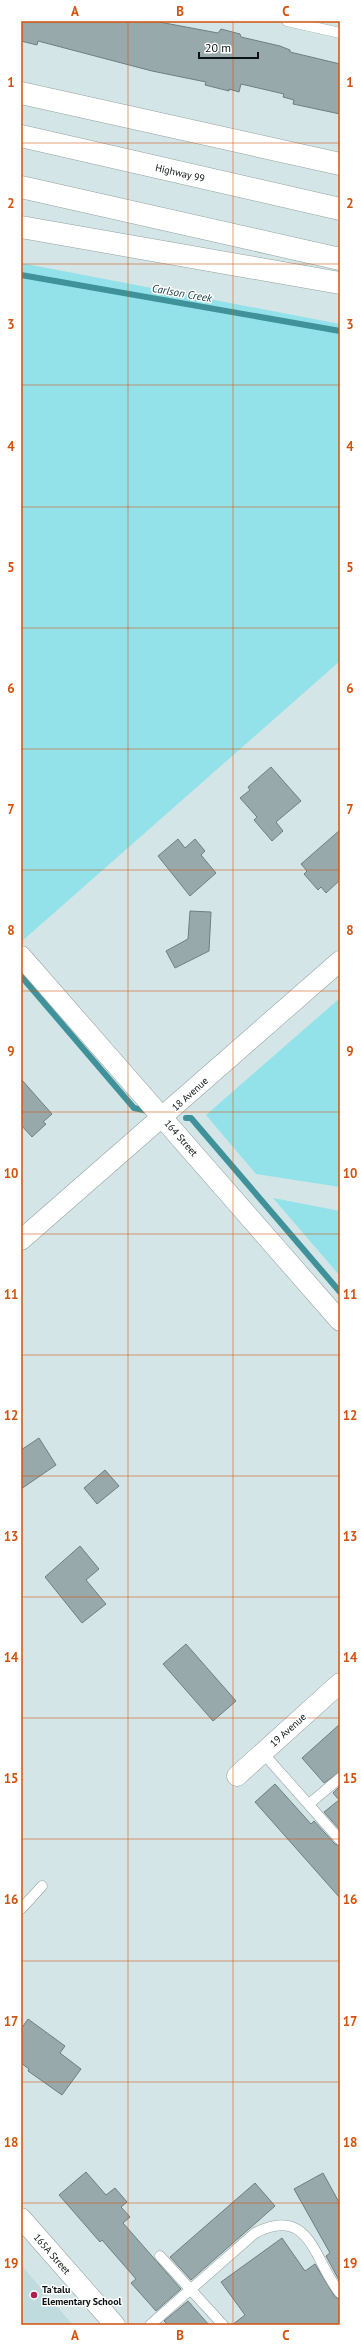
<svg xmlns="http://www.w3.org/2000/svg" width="361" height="2346" font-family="'PT Sans',sans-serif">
  <rect width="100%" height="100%" fill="#d3e5e6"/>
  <polygon fill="#c0dbde" points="21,2265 73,2325 21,2325"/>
  <g fill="#93e2e9">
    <polygon points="21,263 340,324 340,661 21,942"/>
    <polygon points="340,998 340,1187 256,1174 206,1115"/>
    <polygon points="273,1198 340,1211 340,1276"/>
  </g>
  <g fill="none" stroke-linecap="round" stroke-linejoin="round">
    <g stroke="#3f929a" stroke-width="6">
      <polyline points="21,275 340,331"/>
      <polyline points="21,976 134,1108 148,1111"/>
      <polyline points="186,1118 191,1118 340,1292"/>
    </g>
  </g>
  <g fill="#98a9ab" stroke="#6f7f81">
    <polygon points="21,21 154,21 218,33 221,29 240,34 241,37 280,46 290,50 290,52 340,64 340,114 293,104 294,100 283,97 284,94 241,84 239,92 229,89 229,91 205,85 206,82 152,71 38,41 37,45 21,41"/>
    <polygon points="271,767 301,801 276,822 283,831 272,841 254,820 257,817 240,798 250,790 248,787"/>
    <polygon points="340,830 340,880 326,893 321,887 318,890 304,874 307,871 301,864"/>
    <polygon points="178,839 185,848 195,839 205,851 201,855 216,873 190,896 158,856"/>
    <polygon points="190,911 211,912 209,951 175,968 166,951 188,939"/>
    <polygon points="21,1079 52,1114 43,1122 46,1124 32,1137 21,1125"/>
    <polygon points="39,1438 56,1465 21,1489 21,1450"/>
    <polygon points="105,1470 119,1486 97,1504 84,1488"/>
    <polygon points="80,1546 99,1569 86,1580 106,1604 82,1623 45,1577"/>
    <polygon points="186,1644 236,1701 213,1721 163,1664"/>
    <polygon points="340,1724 340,1772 324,1783 302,1758"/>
    <polygon points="275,1784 311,1824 314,1821 335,1844 340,1846 340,1898 255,1802"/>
    <polygon points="340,1786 340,1830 324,1812 339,1800 333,1793"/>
    <polygon points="28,2019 65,2046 60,2053 81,2069 62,2095 28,2071 29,2069 21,2063 21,2029"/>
    <polygon points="86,2172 106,2195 115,2188 127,2202 121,2207 130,2217 123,2223 181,2289 156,2311 131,2283 136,2279 102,2240 100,2242 59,2195"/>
    <polygon points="323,2173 340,2204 340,2282 326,2256 330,2253 294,2189"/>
    <polygon points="255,2183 275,2206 191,2280 170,2257"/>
    <polygon points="282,2238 305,2271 315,2264 335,2297 340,2299 340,2325 232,2325 245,2315 221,2282"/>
    <polygon points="188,2301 209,2325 168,2325 164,2321"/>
  </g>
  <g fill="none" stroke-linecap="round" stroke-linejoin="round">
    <g stroke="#91a1a3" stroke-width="11">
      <g id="service">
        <polyline points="287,21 340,33"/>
        <polyline points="263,1753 340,1840"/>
        <polyline points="309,1804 340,1778"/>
        <polyline points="21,1909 42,1886"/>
        <polyline points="160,2256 223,2325"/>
        <path d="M150,2325L255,2233C311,2204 314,2262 340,2293"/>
      </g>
    </g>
    <g stroke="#91a1a3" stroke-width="21">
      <g id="minor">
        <polyline points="21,956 340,1321"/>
        <polyline points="21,1240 340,961"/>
        <polyline points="237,1776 340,1683"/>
        <polyline points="21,2218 115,2325"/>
      </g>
    </g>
    <g stroke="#91a1a3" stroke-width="23">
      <g id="motorway">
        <polyline points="21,93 340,164"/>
        <polyline points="21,136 340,209"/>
        <polyline points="21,187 340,259"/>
        <polyline points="21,227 340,283"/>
      </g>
    </g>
    <use href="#service" stroke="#fff" stroke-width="10"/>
    <use href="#minor" stroke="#fff" stroke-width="20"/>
    <use href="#motorway" stroke="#fff" stroke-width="22"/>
  </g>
  <path fill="none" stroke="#d2520d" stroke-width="1" stroke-opacity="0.55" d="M128,21V2325M233,21V2325M21,143H340M21,264H340M21,385H340M21,507H340M21,628H340M21,749H340M21,870H340M21,991H340M21,1112H340M21,1234H340M21,1355H340M21,1476H340M21,1597H340M21,1718H340M21,1839H340M21,1961H340M21,2082H340M21,2203H340"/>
  <circle fill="#af1e4f" stroke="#fff" stroke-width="1.5" cx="34" cy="2295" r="4"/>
  <g text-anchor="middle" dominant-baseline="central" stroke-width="3" stroke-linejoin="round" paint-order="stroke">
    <g font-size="10" fill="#0b1112" stroke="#fff">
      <text transform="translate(180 173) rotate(13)">Highway 99</text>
      <text transform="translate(190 1094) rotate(-42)">18 Avenue</text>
      <text transform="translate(181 1138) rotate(49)">164 Street</text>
      <text transform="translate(288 1730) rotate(-42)">19 Avenue</text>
      <text transform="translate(52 2254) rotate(49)">165A Street</text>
    </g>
    <g font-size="10" font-weight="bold" fill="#0b1112" stroke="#fff" text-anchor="start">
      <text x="42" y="2289">Ta'talu<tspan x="42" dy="12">Elementary School</tspan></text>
    </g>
    <g font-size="11" font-style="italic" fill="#133b3f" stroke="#fff">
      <text transform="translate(182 293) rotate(10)">Carlson Creek</text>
    </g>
  </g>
  <rect width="361" height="2346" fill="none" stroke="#ffffff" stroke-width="44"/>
  <path d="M199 52v6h59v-6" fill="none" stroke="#0b1112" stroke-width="2"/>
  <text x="205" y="52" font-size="12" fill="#0b1112" stroke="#ffffff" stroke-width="3" paint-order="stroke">20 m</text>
  <rect x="22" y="22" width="317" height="2302" fill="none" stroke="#d2520d" stroke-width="1.5"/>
  <g font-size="13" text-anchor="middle" font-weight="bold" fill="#d2520d">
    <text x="75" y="16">A</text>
    <text x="180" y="16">B</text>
    <text x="286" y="16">C</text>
    <text x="11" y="87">1</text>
    <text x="350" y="87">1</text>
    <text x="11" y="208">2</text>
    <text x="350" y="208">2</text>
    <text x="11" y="329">3</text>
    <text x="350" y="329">3</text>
    <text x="11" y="451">4</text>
    <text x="350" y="451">4</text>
    <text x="11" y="572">5</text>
    <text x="350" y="572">5</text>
    <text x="11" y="693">6</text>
    <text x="350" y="693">6</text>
    <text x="11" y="814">7</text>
    <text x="350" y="814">7</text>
    <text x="11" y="935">8</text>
    <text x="350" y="935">8</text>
    <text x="11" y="1056">9</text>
    <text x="350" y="1056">9</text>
    <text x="11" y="1178">10</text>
    <text x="350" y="1178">10</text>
    <text x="11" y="1299">11</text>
    <text x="350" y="1299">11</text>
    <text x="11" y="1420">12</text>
    <text x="350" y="1420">12</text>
    <text x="11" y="1541">13</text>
    <text x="350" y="1541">13</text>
    <text x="11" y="1662">14</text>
    <text x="350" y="1662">14</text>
    <text x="11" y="1783">15</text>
    <text x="350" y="1783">15</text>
    <text x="11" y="1904">16</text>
    <text x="350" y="1904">16</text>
    <text x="11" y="2026">17</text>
    <text x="350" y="2026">17</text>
    <text x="11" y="2147">18</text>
    <text x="350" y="2147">18</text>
    <text x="11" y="2268">19</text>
    <text x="350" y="2268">19</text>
    <text x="75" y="2340">A</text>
    <text x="180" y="2340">B</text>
    <text x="286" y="2340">C</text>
  </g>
</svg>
